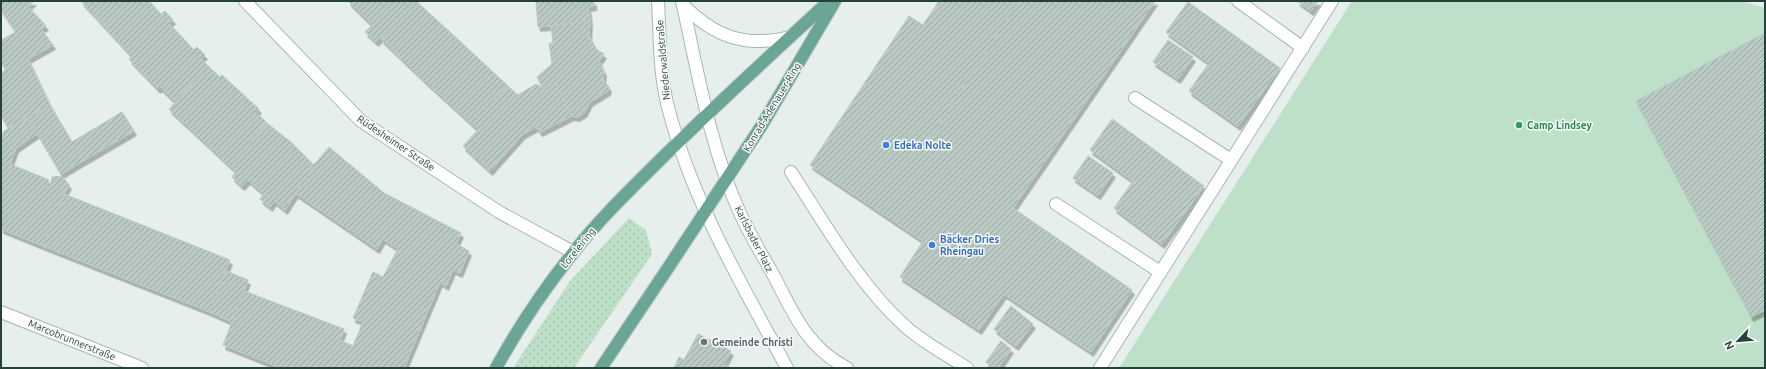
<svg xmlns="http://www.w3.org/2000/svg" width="1766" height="369" font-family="Ubuntu,sans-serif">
  <defs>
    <pattern id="park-dots" width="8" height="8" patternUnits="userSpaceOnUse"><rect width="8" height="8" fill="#bfe0c8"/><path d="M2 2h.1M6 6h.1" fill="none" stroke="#a4c1ad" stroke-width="1.8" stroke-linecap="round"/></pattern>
    <pattern id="building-hatch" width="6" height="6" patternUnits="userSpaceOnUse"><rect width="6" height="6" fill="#bbcac4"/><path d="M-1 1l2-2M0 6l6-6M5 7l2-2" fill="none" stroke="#98a6a0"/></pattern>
    <filter id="shadow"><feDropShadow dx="2.5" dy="4.5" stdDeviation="0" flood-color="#0004"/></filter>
  </defs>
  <rect width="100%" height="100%" fill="#e6efeb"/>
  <polygon fill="url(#park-dots)" points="629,218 646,230 652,254 574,368 513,368 570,281"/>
  <polygon fill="#bfe0c8" points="1352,1 1741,1 1765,8 1765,368 1119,368"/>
  <g fill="url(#building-hatch)" stroke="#b8c9c2" filter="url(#shadow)">
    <polygon points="1,1 21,1 27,7 28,6 46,26 41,29 53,45 28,59 50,105 8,128 1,115 1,73 6,70 1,62 1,40 16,32 1,10"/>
    <polygon points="21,1 34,1 27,7"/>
    <polygon points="81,1 149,1 161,14 165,11 173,20 169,23 194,50 197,47 205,55 201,58 208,66 175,102 160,87 158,89 129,59 132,56"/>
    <polygon points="348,1 416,1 376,42 365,32 372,25"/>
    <polygon points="416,1 462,43 426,82 381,39"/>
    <polygon points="536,1 594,1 594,6 588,7 590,21 538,27"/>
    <polygon points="939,1 1019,1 922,150 1013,208 1132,290 1091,352 1004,294 979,330 900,277 923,241 810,165 909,16 923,25"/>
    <polygon points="1019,1 1155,1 1013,208 922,150"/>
    <polygon points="1297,1 1318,1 1311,11"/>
    <polygon points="1188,2 1280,68 1238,126 1189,91 1209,63 1166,32"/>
    <polygon points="590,21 589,36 596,49 604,54 599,61 604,72 603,78 604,82 609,87 608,91 590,102 584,113 577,117 572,116 556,85 544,91 537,77 552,64 549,44 553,42 551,26"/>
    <polygon points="1763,34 1765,39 1765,310 1751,317 1636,101"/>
    <polygon points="1168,40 1193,57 1178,79 1153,62"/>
    <polygon points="462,43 508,86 472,124 426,82"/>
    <polygon points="208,66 220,77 222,75 259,109 256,112 267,123 228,164 169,109"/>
    <polygon points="536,84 543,88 544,91 556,85 572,116 540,132 536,127 523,134 490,171 463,146 478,130 472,124 508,86 518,95"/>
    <polygon points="50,105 72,142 122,112 134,131 61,174 28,118"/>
    <polygon points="28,118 38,133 16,148 10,164 49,180 46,186 50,188 52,177 62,176 69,185 64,194 43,246 1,229 1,138 4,131"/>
    <polygon points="1112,119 1204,186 1162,244 1114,208 1133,181 1090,150"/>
    <polygon points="267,123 292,143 314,165 285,210 274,201 270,207 260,199 264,194 248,180 242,186 232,177 236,171 228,164"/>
    <polygon points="329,147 384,193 461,233 456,244 469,251 460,273 453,270 446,286 440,282 404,368 281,368 223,345 244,291 344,329 340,340 353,346 363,322 353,318 373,272 383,277 398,249 383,239 377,249 295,193 314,165"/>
    <polygon points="1088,156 1113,173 1098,195 1073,178"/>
    <polygon points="64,194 230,260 210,312 43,246"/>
    <polygon points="226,271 248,280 232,322 210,312"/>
    <polygon points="1011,306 1033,324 1016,346 994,329"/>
    <polygon points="698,334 731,351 724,364 731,368 674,368 679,357 684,360"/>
    <polygon points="1001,341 1011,349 998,368 994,368 986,362"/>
  </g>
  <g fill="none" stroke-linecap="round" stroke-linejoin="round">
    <g stroke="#a8b8b2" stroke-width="14">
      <g id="minor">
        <polyline points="245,1 361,121 499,212 573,252"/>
        <path d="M658,1C660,36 659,73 668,107C691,199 742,285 787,368"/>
        <path d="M682,1C698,72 709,144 739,211C749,234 763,256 775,278C794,315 808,348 847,368"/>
        <polyline points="1238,1 1303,48"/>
        <path d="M683,5C715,37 745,48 790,37"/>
        <polyline points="1135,98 1231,160"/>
        <path d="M791,172C825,224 859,285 906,327C924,343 947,355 967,368"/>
        <polyline points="1056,204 1160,272"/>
        <polyline points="1,312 142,368"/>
        <polyline points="1100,368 1332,1"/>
      </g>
    </g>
    <g stroke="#c2cac8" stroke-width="14">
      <g id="major">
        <path d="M496,368C518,328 544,289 573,253C600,218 633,187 664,156C718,103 774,52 829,1"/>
        <polyline points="601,368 670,265 762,125 835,1"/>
      </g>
    </g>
    <use href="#minor" stroke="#fff" stroke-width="12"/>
    <use href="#major" stroke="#6aa596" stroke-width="12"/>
  </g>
  <circle fill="#2e9e5b" stroke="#f7fbf9" stroke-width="1.5" cx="1519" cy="125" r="4"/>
  <g fill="#3f7fe0" stroke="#f7fbf9" stroke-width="1.5">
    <circle cx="886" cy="145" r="4"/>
    <circle cx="932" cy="245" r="4"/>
  </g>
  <circle fill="#6b7280" stroke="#f7fbf9" stroke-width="1.5" cx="704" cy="342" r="4"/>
  <g text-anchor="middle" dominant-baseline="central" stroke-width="3" stroke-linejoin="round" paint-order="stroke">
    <g font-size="10" fill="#24423a" stroke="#f7fbf9">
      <text transform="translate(663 60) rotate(-95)">Niederwaldstraße</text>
      <text transform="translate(772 107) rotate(-59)">Konrad-Adenauer-Ring</text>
      <text transform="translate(396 143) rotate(34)">Rüdesheimer Straße</text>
      <text transform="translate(754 239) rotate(63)">Karlsbader Platz</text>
      <text transform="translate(578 248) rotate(-51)">Loreleiring</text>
      <text transform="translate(72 340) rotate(22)">Marcobrunnerstraße</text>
    </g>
    <g font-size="10" font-weight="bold" fill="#27864d" stroke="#f7fbf9" text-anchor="start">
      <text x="1527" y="125">Camp Lindsey</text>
    </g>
    <g font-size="10" font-weight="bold" fill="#366cbe" stroke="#f7fbf9" text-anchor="start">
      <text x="894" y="145">Edeka Nolte</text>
      <text x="940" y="239">Bäcker Dries<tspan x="940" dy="12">Rheingau</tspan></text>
    </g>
    <g font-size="10" font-weight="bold" fill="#5b616d" stroke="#f7fbf9" text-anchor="start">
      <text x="712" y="342">Gemeinde Christi</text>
    </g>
  </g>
  <rect width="1766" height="369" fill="none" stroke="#24423a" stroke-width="4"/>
  <g transform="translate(1738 341) rotate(244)" stroke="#f7fbf9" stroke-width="3" paint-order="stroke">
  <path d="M0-3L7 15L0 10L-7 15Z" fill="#24423a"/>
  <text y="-6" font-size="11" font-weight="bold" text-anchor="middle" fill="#24423a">N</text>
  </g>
</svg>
